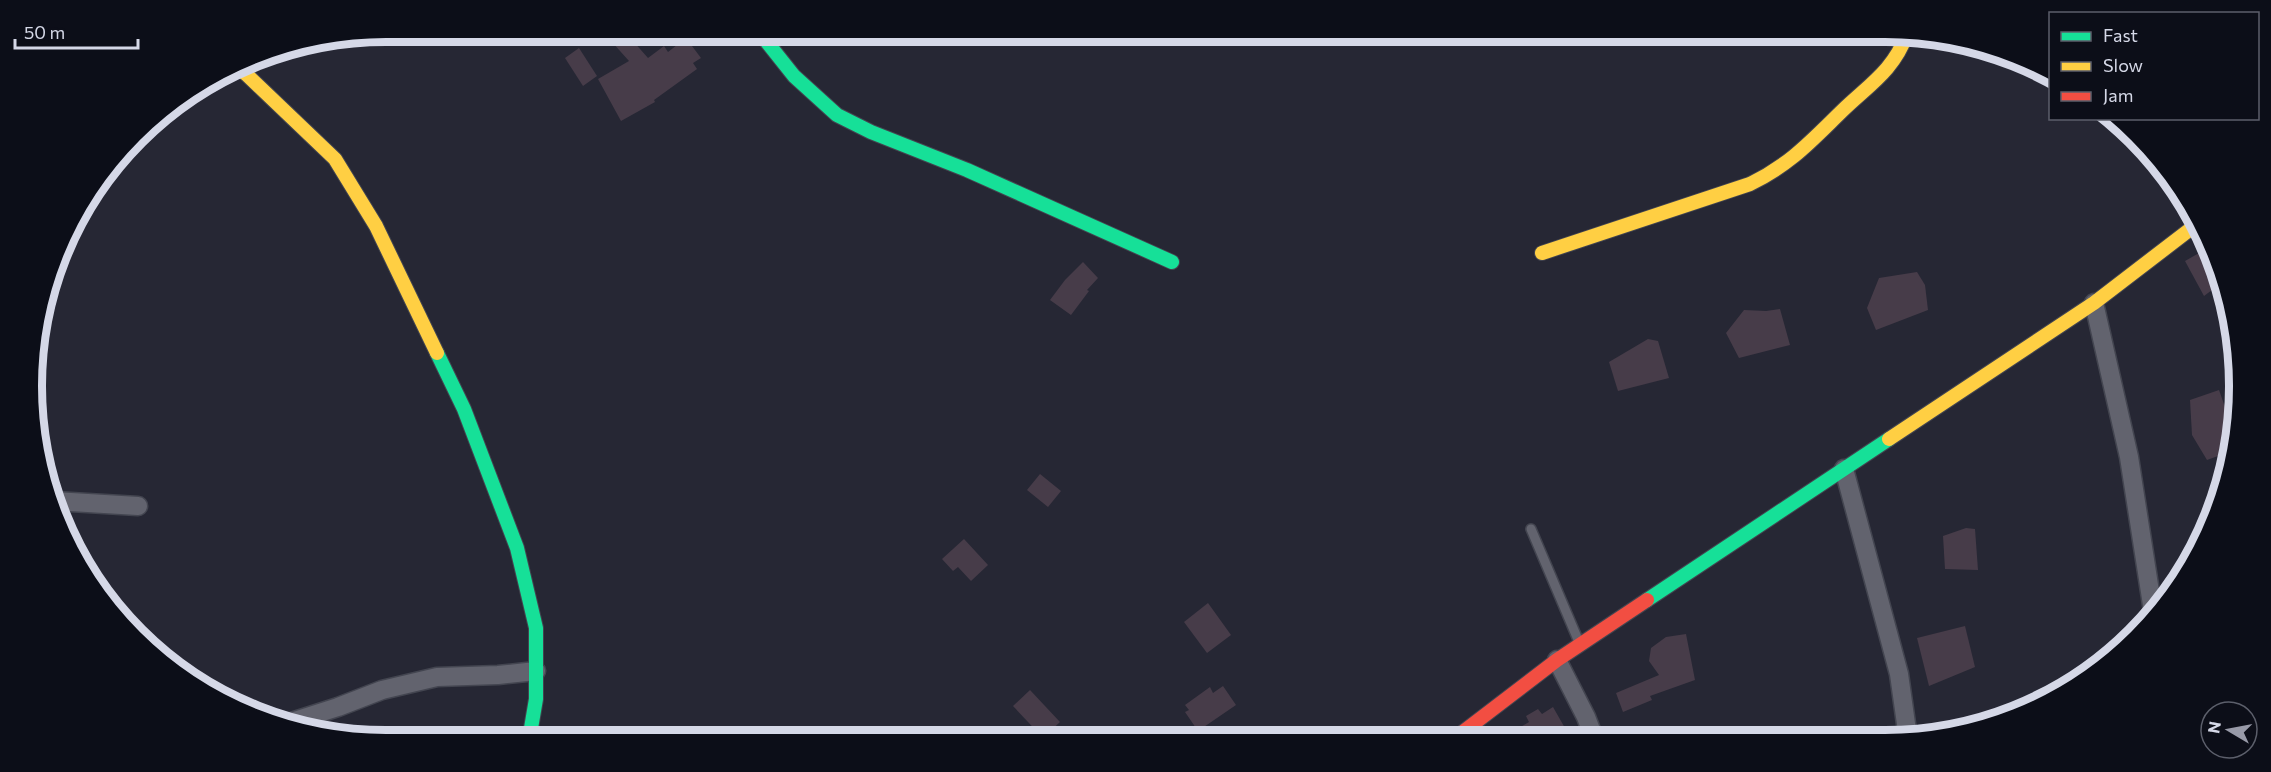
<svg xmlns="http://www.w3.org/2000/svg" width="2271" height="772" font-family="Commissioner,sans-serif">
  <rect width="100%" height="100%" fill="#262734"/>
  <g fill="#473c49">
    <polygon points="603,32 625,32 648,58 664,46 668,52 686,38 701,58 693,63 697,69 654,100 655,102 621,121 598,79 629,61"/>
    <polygon points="579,48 597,76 583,86 565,58"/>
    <polygon points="2206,249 2219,288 2212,290 2204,296 2185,261"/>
    <polygon points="1083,262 1098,278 1087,290 1089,291 1071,315 1050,300 1065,280"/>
    <polygon points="1917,272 1925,285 1928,310 1876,330 1867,308 1879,278"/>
    <polygon points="1780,309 1790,345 1739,358 1726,333 1744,310 1766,311"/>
    <polygon points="1648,339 1658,341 1669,378 1618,391 1609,362"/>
    <polygon points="2219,390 2231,424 2229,452 2207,460 2192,435 2190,400"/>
    <polygon points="1040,474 1061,491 1048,507 1027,490"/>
    <polygon points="1966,528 1975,529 1978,570 1945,569 1943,536"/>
    <polygon points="964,539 988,565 971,581 958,567 953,571 942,559"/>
    <polygon points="1208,603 1231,635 1207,653 1184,622"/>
    <polygon points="1965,626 1975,667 1929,686 1917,638"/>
    <polygon points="1686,634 1695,680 1650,696 1652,700 1623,712 1616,693 1659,675 1649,661 1651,648 1666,637"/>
    <polygon points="1223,686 1236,705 1198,731 1185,712 1189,710 1185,705 1210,687 1213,693"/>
    <polygon points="1030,690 1060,722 1043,738 1013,706"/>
    <polygon points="1553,707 1565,728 1558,732 1561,738 1502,738 1529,722 1526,716 1538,709 1542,714"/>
  </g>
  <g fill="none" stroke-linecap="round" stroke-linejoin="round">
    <g stroke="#434550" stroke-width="12">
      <polyline id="lane" points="1531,529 1579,642"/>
    </g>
    <g stroke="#434550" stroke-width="21">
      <g id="street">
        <polyline points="2094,303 2129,457 2153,611"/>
        <polyline points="1844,469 1899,674 1908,738"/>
        <polyline points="54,501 138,506"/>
        <polyline points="1557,660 1586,717 1594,738"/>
        <polyline points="285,724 338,707 382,690 437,677 498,675 536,671"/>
      </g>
    </g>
    <g stroke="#434550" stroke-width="16">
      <g id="fast">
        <polyline points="759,32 794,76 837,115 871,132 967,170 1172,262"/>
        <polyline points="437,353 464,409 517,548 536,628 536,699 529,740"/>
        <polyline points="1647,600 1889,439"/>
      </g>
    </g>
    <g stroke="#434550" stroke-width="16">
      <g id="slow">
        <polyline points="236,67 246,74 335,159 376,226 437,353"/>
        <path d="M1542,253L1750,184C1791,164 1811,141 1843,110C1870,84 1893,71 1907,34"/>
        <polyline points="1889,439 2094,303 2197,224"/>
      </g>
    </g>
    <g stroke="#434550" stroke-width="16">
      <polyline id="jam" points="1455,738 1557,660 1647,600"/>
    </g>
    <use href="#lane" stroke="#62636e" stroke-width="9"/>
    <use href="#street" stroke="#62636e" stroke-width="18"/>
    <use href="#fast" stroke="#16e098" stroke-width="14"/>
    <use href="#slow" stroke="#ffcf43" stroke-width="14"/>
    <use href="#jam" stroke="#f24e42" stroke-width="14"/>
  </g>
  <path d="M0 0H2271V772H0ZM386 42H1885A344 344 0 0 1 2229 386V386A344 344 0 0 1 1885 730H386A344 344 0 0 1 42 386V386A344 344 0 0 1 386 42Z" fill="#0c0e18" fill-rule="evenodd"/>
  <path fill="none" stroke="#d5d8e7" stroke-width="8" d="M386 42H1885A344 344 0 0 1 2229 386V386A344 344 0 0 1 1885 730H386A344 344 0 0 1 42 386V386A344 344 0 0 1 386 42Z"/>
  <rect x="2049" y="12" width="210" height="108" fill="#0c0e18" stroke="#5c5f6b" stroke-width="1.5"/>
  <rect x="2061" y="32" width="30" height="9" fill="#16e098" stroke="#5c5f6b" stroke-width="1.5"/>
  <text x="2103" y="42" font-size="18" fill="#d5d8e7">Fast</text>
  <rect x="2061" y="62" width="30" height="9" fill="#ffcf43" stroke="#5c5f6b" stroke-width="1.5"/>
  <text x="2103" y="72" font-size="18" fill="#d5d8e7">Slow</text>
  <rect x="2061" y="92" width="30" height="9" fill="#f24e42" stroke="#5c5f6b" stroke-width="1.5"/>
  <text x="2103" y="102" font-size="18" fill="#d5d8e7">Jam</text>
  <g transform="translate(2229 730) rotate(280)"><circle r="28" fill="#0c0e18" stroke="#5c5f6b" stroke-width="1.5"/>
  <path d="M0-4.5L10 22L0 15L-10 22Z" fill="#989aa8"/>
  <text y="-9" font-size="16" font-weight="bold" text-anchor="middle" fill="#d5d8e7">N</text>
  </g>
  <path d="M15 39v9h123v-9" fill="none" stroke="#d5d8e7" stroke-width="3"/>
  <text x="24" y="39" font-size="18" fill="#d5d8e7" stroke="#0c0e18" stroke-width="4.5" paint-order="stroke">50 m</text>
</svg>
